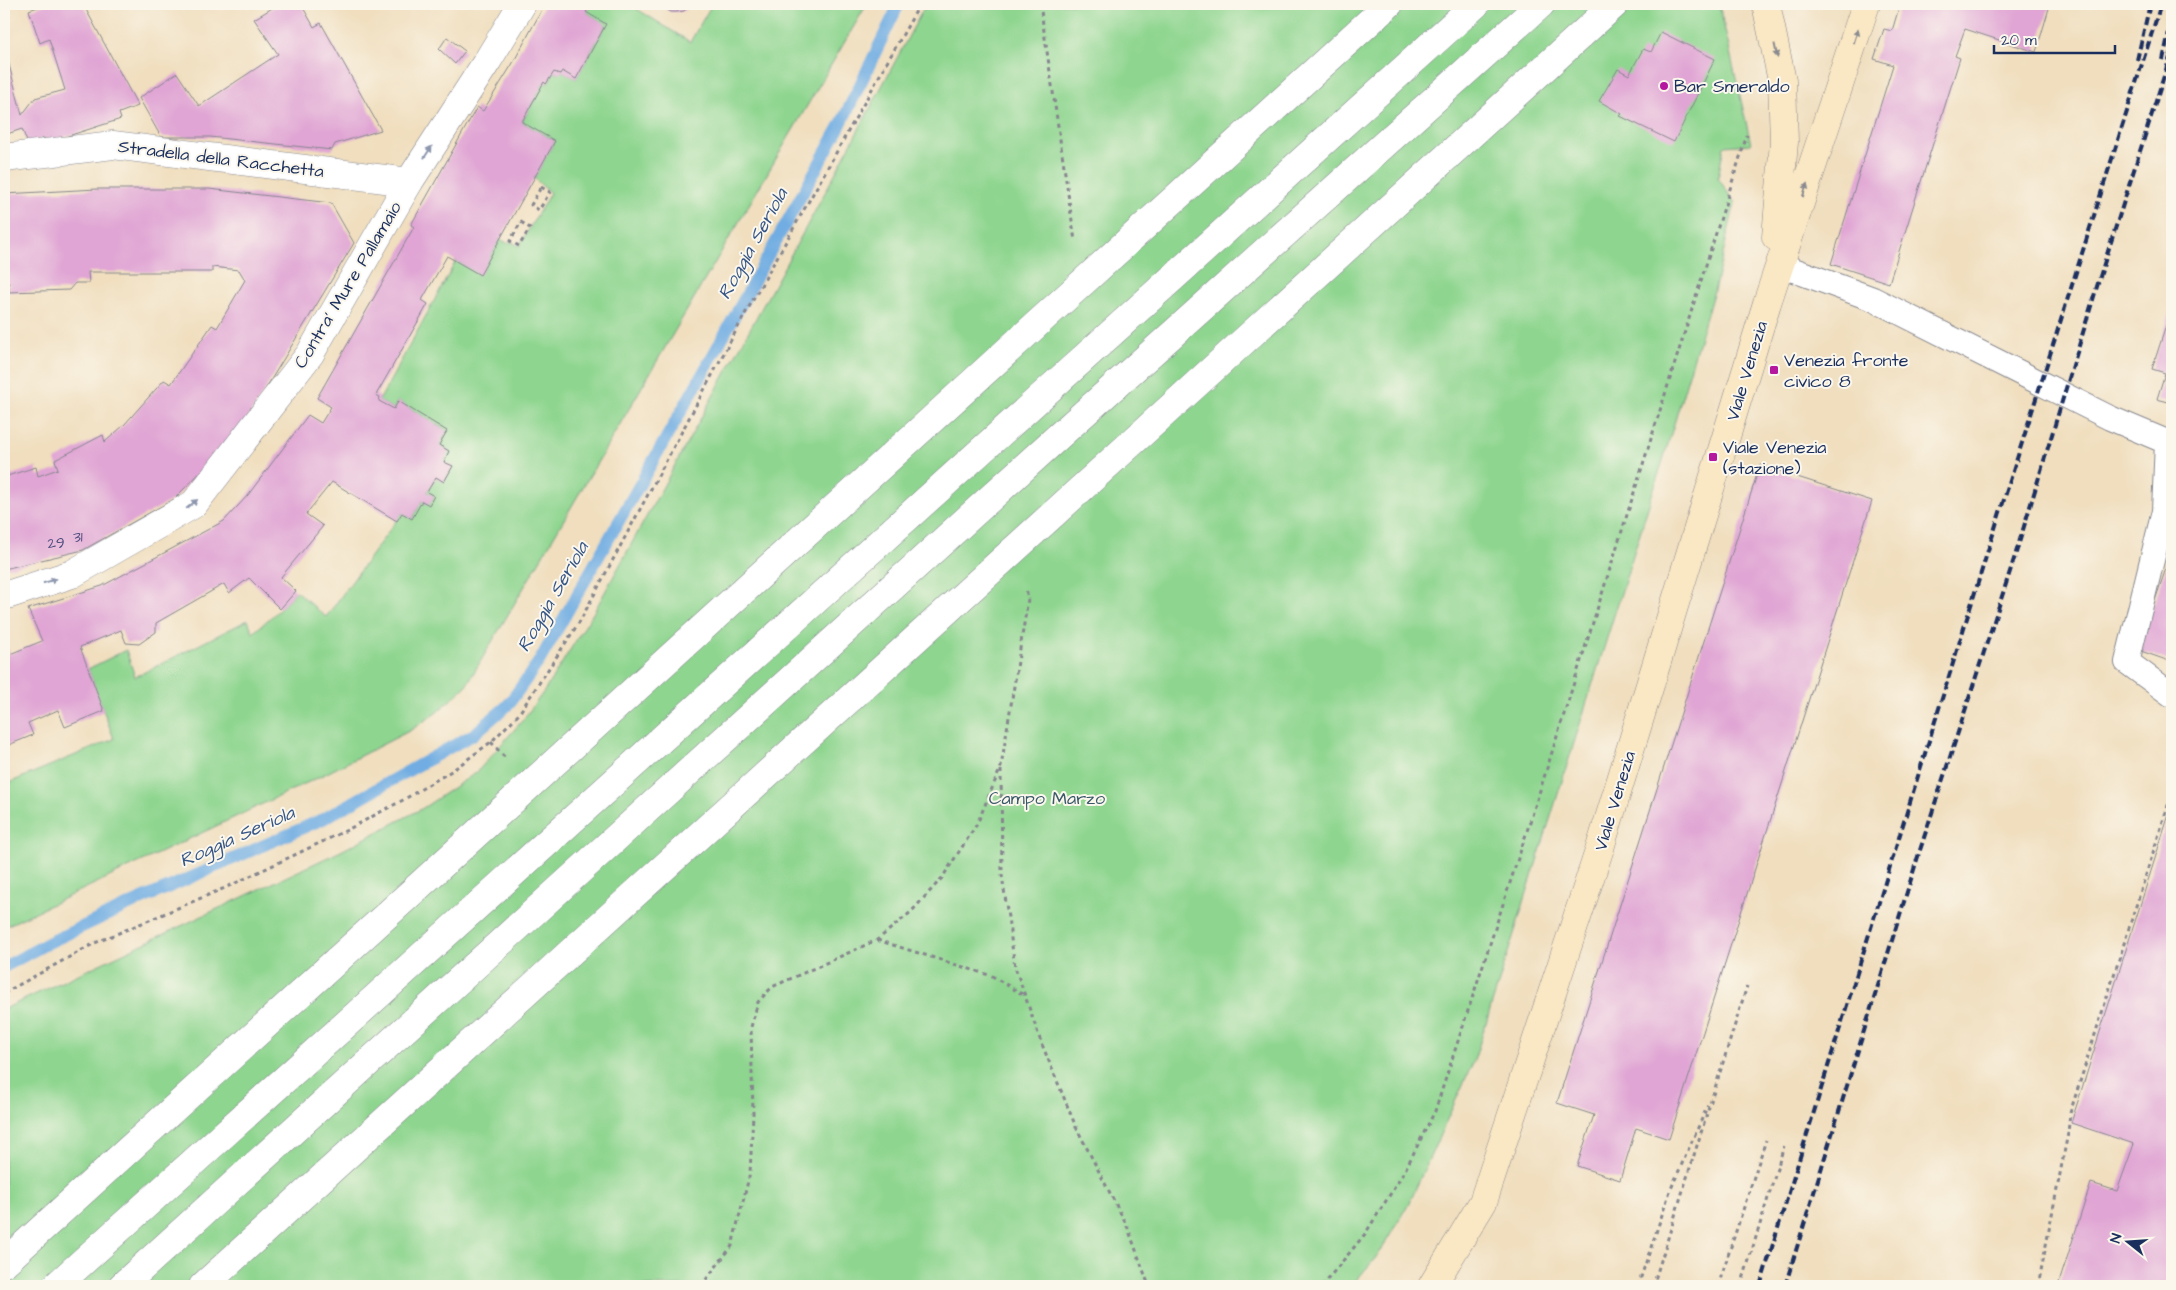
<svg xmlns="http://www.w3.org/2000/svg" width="2176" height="1290" font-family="'Architects Daughter',sans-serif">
  <rect width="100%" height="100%" fill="#fbf7ec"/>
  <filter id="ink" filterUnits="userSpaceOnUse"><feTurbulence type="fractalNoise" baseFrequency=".02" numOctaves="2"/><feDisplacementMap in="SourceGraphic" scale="10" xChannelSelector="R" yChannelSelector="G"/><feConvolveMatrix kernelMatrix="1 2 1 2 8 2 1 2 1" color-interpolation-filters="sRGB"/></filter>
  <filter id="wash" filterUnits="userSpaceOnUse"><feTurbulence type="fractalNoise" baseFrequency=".0096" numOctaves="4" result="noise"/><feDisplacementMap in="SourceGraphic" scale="20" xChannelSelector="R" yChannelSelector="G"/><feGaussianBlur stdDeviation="1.12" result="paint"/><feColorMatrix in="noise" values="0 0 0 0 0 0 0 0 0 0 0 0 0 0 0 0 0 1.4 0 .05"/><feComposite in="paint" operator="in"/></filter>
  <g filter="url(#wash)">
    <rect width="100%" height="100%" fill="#f0debe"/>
    <g fill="#8ed58f" stroke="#548276">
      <polygon points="591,4 629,4 690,42 712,4 867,4 466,686 436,713 411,730 315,779 4,927 4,785 114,739 88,669 126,650 135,677 248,620 253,633 280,609 296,591 326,617 402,513 412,519 422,501 429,505 434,496 427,492 436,477 444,482 452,466 444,462 449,451 439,445 447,431 398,401 394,409 379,401 456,261 480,274 500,239 509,244 510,241 519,246 550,193 534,178 555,141 522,122 544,82 547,84 554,72 560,74 562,71 576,79 606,25 586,12"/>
      <polygon points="926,4 1719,4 1751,144 1724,146 1718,178 1735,203 1715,287 1668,444 1475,1058 1410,1201 1379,1254 1351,1286 4,1286 4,1009 341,851 423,808 477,772 522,721 545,690 595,610 815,211"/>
    </g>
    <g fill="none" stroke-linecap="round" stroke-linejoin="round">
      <polyline stroke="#71ade2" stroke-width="12" points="4,967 48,943 122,908 323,819 474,734 508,705 540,660 703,373 840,126 899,4"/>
    </g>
    <g id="blocks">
      <g fill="#e0a5d4">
        <polygon points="47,4 83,4 138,106 119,113 121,119 46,143 44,138 28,144 22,129 4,135 4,53 6,53 22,115 35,98 65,90 49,39 40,43 29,10"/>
        <polygon points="279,4 301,4 314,27 321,23 381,130 335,144 332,150 210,137 161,137 139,98 177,73 199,106 278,54 254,19"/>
        <polygon points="545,4 591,4 586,12 606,24 576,79 562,71 560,74 554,72 546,84 544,82 524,118 522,122 555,141 480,275 447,256 422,300 428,304 376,395 380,397 379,401 394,409 398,401 447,431 439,445 449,451 444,462 453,466 444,482 436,477 427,492 434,496 429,505 422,501 412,519 402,513 397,521 332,482 306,514 323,526 281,577 296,591 280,609 249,578 229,593 224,584 156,623 156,632 139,644 126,643 121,630 80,647 104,711 65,727 58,710 28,723 33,735 6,746 4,740 4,639 10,654 42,641 28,609 102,586 224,521 248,495 308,415 321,423 331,407 317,398 414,227 411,225 477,107 483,111 513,63"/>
        <polygon points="657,4 691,4 684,11 677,12 671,12"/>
        <polygon points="1900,4 2050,5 2036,52 1965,29 1955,56 1960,58 1889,283 1831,264 1893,65 1874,59 1884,29 1892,31"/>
        <polygon points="1661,32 1715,59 1674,142 1620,116 1622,114 1599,101 1618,69 1629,75 1643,49 1651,52"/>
        <polygon points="447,37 465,51 455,64 439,49"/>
        <polygon points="97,189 209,189 331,203 354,243 238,434 174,499 83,550 4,569 4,477 36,467 38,476 58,469 55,460 103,435 105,442 124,425 164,380 171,384 212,325 217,328 245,280 239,270 212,267 212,272 88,272 89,283 75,283 69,290 9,292 9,283 4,283 4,194"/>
        <polygon points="2172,307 2172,403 2157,399 2165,373 2152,369"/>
        <polygon points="1760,465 1872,501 1669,1139 1636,1128 1620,1180 1577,1166 1594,1115 1557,1103"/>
        <polygon points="2172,551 2172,662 2138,650"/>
        <polygon points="2172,805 2172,1286 2058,1286 2091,1183 2117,1191 2134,1144 2071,1123"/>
      </g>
    </g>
  </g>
  <g filter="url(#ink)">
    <use href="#blocks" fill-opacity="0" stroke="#86868e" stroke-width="1"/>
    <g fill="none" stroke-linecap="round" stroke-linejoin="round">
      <g stroke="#86868e" stroke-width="26">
        <polyline id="lane" points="1780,265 1873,299 2110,418 2167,442 2164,511 2127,662 2172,695"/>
      </g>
      <g stroke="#86868e" stroke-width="29">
        <g id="street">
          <polyline points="4,158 113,145 409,182"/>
          <polyline points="4,596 72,574 194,504 310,354 409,182 488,60 522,4"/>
          <polyline points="4,1263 1389,4"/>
          <polyline points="56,1286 1476,4"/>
          <polyline points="122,1286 1060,435 1541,4"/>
          <polyline points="203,1286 1615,4"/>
        </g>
      </g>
      <g stroke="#86868e" stroke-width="29">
        <g id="secondary">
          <polyline points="1766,4 1782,81 1784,142 1776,237"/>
          <polyline points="1432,1286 1483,1202 1600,848 1767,303 1866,4"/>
        </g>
      </g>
      <g stroke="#86868e" stroke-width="3" stroke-dasharray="4 4" stroke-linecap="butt">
        <polyline points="1040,4 1075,241"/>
        <polygon points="541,187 550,192 539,210 531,205"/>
        <polygon points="521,222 530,228 519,246 510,241"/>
        <polyline points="491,742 507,760"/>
        <polyline points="1001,770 1002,875 1015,967 1041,1042 1076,1127 1128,1228 1149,1286"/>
        <polyline points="877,940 992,976 1025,996"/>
        <polyline points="4,993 95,943 227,887 347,830 403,800 453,770 491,742 518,715 580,621 745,314 920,4"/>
        <polyline points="701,1286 732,1246 750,1173 753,1114 751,1027 758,1002 772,987 877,940 911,912 942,878 977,824 1001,767 1028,599 1026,588"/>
        <polyline points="1322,1286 1365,1234 1403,1174 1435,1111 1529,825 1747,135"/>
        <polyline points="1638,1286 1670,1191 1708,1105"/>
        <polyline points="1653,1286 1747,986"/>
        <polyline points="1718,1286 1766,1140"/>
        <polyline points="1741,1286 1784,1146"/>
        <polyline points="2038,1286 2068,1133 2070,1113 2172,793"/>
      </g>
      <use href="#lane" stroke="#fff" stroke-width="24"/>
      <use href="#street" stroke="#fff" stroke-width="28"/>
      <use href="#secondary" stroke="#fae7c3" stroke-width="28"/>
      <g stroke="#1b2f5e" stroke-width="4" stroke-dasharray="8 4" stroke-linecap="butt">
        <polyline points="2137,60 2150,4"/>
        <polyline points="2163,60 2172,18"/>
        <polyline points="1760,1286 1989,547 2161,4"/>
        <polyline points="1785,1286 1920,850 2015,556 2102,270 2172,51"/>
      </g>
    </g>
    <defs><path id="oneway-solid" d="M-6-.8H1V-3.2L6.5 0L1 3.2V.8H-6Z" transform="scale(1.25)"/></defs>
    <g fill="#8a8b90">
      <use href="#oneway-solid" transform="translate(1856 36) rotate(-72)"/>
      <use href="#oneway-solid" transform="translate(1776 51) rotate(78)"/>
      <use href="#oneway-solid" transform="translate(1805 190) rotate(-72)"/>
    </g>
    <g fill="#8d97ae">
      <use href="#oneway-solid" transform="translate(428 152) rotate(-57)"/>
      <use href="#oneway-solid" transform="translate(192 504) rotate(-39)"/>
      <use href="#oneway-solid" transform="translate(50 581) rotate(-18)"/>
    </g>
  </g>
  <g fill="#b5179e" stroke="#fbf7ec" stroke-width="2">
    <circle cx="1664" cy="86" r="5"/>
    <rect x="1769" y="365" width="10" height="10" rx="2.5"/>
    <rect x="1708" y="452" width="10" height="10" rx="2.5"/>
  </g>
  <g text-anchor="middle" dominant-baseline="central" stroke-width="4" stroke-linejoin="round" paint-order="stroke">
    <g font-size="15" fill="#4c4c7c">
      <text x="78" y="537">31</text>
      <text x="56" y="543">29</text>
    </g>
    <g font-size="18" fill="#1b2f5e" stroke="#fbf7ec" text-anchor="start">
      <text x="1674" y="86">Bar Smeraldo</text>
      <text x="1784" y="360">Venezia fronte<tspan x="1784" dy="21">civico 8</tspan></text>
      <text x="1723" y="447">Viale Venezia<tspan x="1723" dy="21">(stazione)</tspan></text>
    </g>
    <g font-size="18" fill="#1b2f5e" stroke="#fbf7ec">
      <text transform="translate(221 159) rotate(7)">Stradella della Racchetta</text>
      <text transform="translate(348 285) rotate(-59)">Contra' Mure Pallamaio</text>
      <text transform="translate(1747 371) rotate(-73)">Viale Venezia</text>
      <text transform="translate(1615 801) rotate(-73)">Viale Venezia</text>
    </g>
    <g font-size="18" fill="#38586a" stroke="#fbf7ec">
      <text x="1047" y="798">Campo Marzo</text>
    </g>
    <g font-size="19" font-style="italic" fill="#355586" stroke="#fbf7ec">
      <text transform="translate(753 244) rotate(-61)">Roggia Seriola</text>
      <text transform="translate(553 597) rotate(-60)">Roggia Seriola</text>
      <text transform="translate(237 837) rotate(-24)">Roggia Seriola</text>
    </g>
  </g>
  <rect width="2176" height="1290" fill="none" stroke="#fbf7ec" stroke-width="20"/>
  <g transform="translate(2128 1242) rotate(287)" stroke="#fbf7ec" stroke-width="4" paint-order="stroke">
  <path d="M0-4L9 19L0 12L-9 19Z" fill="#1b2f5e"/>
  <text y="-8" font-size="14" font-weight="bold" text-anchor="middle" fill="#1b2f5e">N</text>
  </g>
  <path d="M1994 45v8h121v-8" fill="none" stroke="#1b2f5e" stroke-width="2.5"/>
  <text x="2001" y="45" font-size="15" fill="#1b2f5e" stroke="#fbf7ec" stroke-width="4" paint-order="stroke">20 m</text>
</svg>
